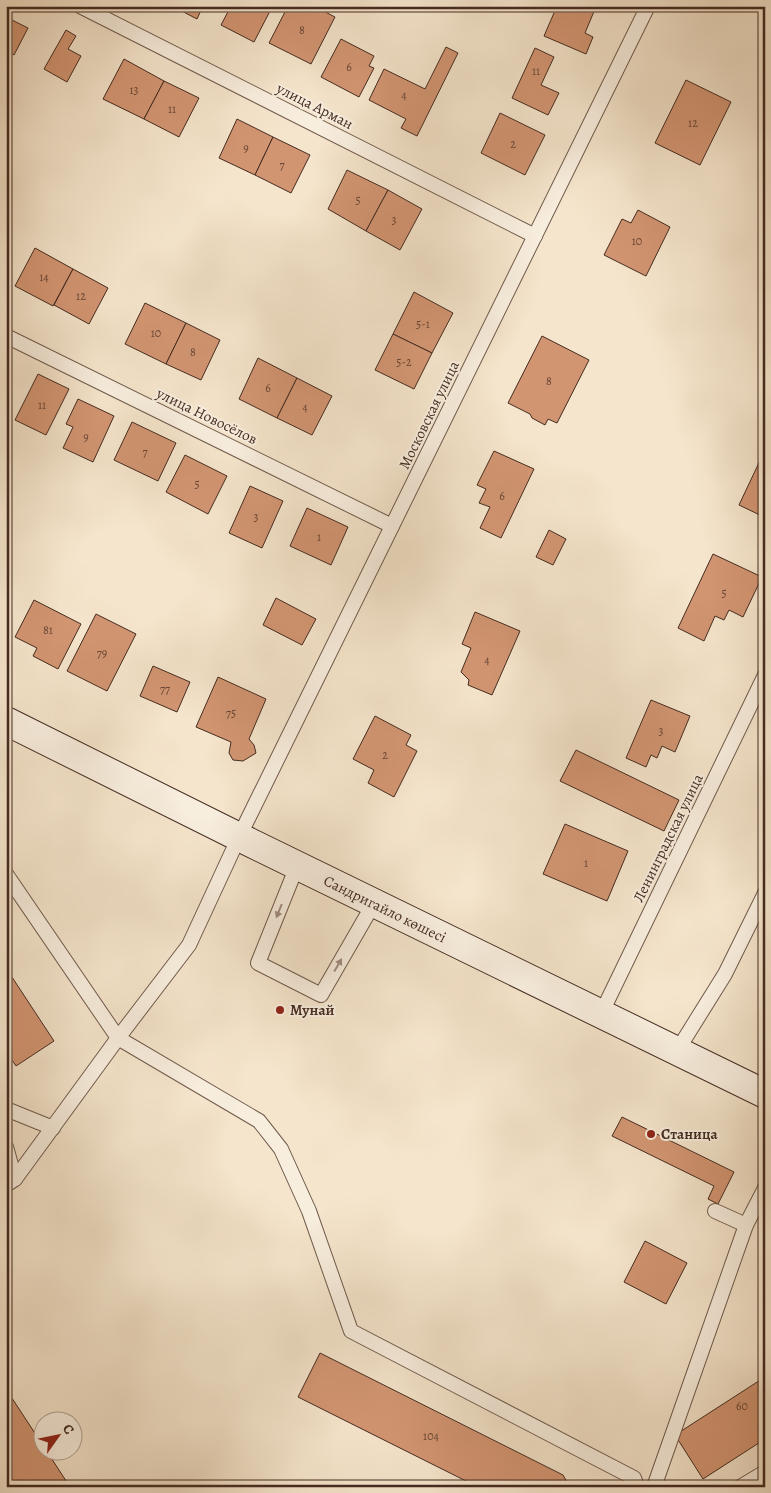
<svg xmlns="http://www.w3.org/2000/svg" width="771" height="1493" font-family="Alegreya,serif">
  <rect width="100%" height="100%" fill="#f5e5cc"/>
  <filter id="stains"><feTurbulence type="fractalNoise" baseFrequency=".004" numOctaves="4"/><feColorMatrix values="0 0 0 0 .2 0 0 0 0 .09 0 0 0 0 .02 0 0 0 .5 -.17"/></filter>
  <radialGradient id="worn" r=".72"><stop offset=".6" stop-color="#630" stop-opacity="0"/><stop offset="1" stop-color="#630" stop-opacity=".3"/></radialGradient>
  <g fill="#d29572" stroke="#442b21">
    <polygon points="172,6 203,6 197,19"/>
    <polygon points="231,6 261,6 270,11 254,42 221,25"/>
    <polygon points="288,6 314,6 335,17 311,64 269,43"/>
    <polygon points="557,6 590,6 595,9 585,33 593,37 586,54 544,36"/>
    <polygon points="6,17 28,28 14,55 6,50"/>
    <polygon points="66,30 76,36 68,49 81,56 67,82 44,69"/>
    <polygon points="341,39 374,56 369,66 374,68 359,97 321,77"/>
    <polygon points="446,47 458,53 417,136 401,128 406,119 369,100 384,69 425,89"/>
    <polygon points="535,48 554,57 541,85 559,93 548,115 512,98"/>
    <polygon points="124,59 164,81 144,119 103,99"/>
    <polygon points="686,80 731,102 700,165 655,143"/>
    <polygon points="164,81 199,98 179,137 144,119"/>
    <polygon points="500,113 545,135 525,175 481,153"/>
    <polygon points="237,119 273,137 255,175 219,158"/>
    <polygon points="273,137 310,155 291,193 255,175"/>
    <polygon points="347,170 388,190 366,231 328,209"/>
    <polygon points="388,190 422,209 400,250 366,231"/>
    <polygon points="638,210 670,227 646,276 604,255 622,219 631,223"/>
    <polygon points="35,248 73,269 53,306 15,286"/>
    <polygon points="73,269 108,288 89,324 54,305"/>
    <polygon points="414,292 453,313 432,353 393,334"/>
    <polygon points="145,303 186,323 166,364 125,344"/>
    <polygon points="186,323 220,340 201,380 166,364"/>
    <polygon points="393,334 432,353 414,389 375,370"/>
    <polygon points="542,336 589,360 557,423 548,419 545,425 532,418 530,414 508,403"/>
    <polygon points="258,358 297,378 277,418 239,399"/>
    <polygon points="38,374 69,389 46,435 15,420"/>
    <polygon points="297,378 332,396 312,435 277,418"/>
    <polygon points="78,399 114,416 93,462 63,448 73,427 66,424"/>
    <polygon points="132,422 176,443 158,481 114,460"/>
    <polygon points="765,450 765,516 764,517 739,505"/>
    <polygon points="494,451 534,469 501,538 480,528 490,507 479,503 486,489 477,485"/>
    <polygon points="185,455 227,476 208,514 166,492"/>
    <polygon points="250,486 283,501 262,548 229,533"/>
    <polygon points="307,508 348,527 331,565 290,546"/>
    <polygon points="549,530 566,539 553,565 536,557"/>
    <polygon points="713,554 762,577 743,617 729,610 724,620 715,616 704,641 678,628"/>
    <polygon points="276,598 316,619 302,645 263,625"/>
    <polygon points="34,600 81,624 58,669 33,656 37,648 15,637"/>
    <polygon points="475,612 520,631 492,695 468,685 469,680 461,672 471,648 462,644"/>
    <polygon points="96,614 136,634 107,691 67,671"/>
    <polygon points="153,666 190,682 177,712 140,696"/>
    <polygon points="218,677 266,699 249,739 254,745 256,753 243,761 233,760 229,753 231,742 196,727"/>
    <polygon points="651,700 690,716 675,752 662,746 657,758 651,755 646,767 626,758"/>
    <polygon points="375,716 411,735 406,745 417,751 394,797 368,783 374,770 353,759"/>
    <polygon points="576,750 679,800 664,831 560,781"/>
    <polygon points="565,824 628,851 607,901 543,874"/>
    <polygon points="6,968 54,1041 16,1066 6,1051"/>
    <polygon points="622,1117 734,1172 718,1204 708,1199 714,1186 612,1136"/>
    <polygon points="645,1241 687,1263 666,1304 624,1282"/>
    <polygon points="320,1353 563,1475 570,1487 478,1487 298,1397"/>
    <polygon points="765,1377 765,1439 703,1479 675,1435"/>
    <polygon points="6,1389 42,1444 42,1450 46,1450 70,1487 12,1487 6,1478"/>
  </g>
  <g fill="none" stroke-linecap="round" stroke-linejoin="round">
    <g stroke="#705a4c" stroke-width="16">
      <g id="lane">
        <polyline points="80,6 535,236"/>
        <polyline points="6,336 392,526"/>
        <polyline points="297,866 258,963 321,995 374,903"/>
        <polyline points="6,874 118,1038 259,1121 281,1149 309,1211 351,1331 634,1478 637,1487"/>
        <polyline points="601,1014 765,675"/>
        <polyline points="677,1051 725,974 765,893"/>
        <polyline points="6,1109 53,1128"/>
        <polyline points="6,1147 15,1179"/>
        <polyline points="6,1185 15,1179 118,1038 189,945 239,837 648,6"/>
        <polyline points="715,1211 746,1225"/>
        <polyline points="654,1487 746,1225 765,1188"/>
        <polyline points="740,1487 765,1472"/>
      </g>
    </g>
    <g stroke="#442b21" stroke-width="30">
      <polyline id="secondary" points="6,721 239,837 765,1094"/>
    </g>
    <use href="#lane" stroke="#f8eede" stroke-width="14"/>
    <use href="#secondary" stroke="#f8eede" stroke-width="28"/>
  </g>
  <defs><path id="oneway-solid" d="M-6-.8H1V-3.2L6.5 0L1 3.2V.8H-6Z" transform="scale(1.25)"/></defs>
  <g fill="#9e8c80">
    <use href="#oneway-solid" transform="translate(279 911) rotate(112)"/>
    <use href="#oneway-solid" transform="translate(338 965) rotate(-60)"/>
  </g>
  <g fill="#8f2418" stroke="#f8eede" stroke-width="2">
    <circle cx="280" cy="1010" r="5"/>
    <circle cx="651" cy="1134" r="5"/>
  </g>
  <g text-anchor="middle" dominant-baseline="central" stroke-width="4" stroke-linejoin="round" paint-order="stroke">
    <g font-size="12" fill="#684635">
      <text x="302" y="30">8</text>
      <text x="349" y="67">6</text>
      <text x="536" y="71">11</text>
      <text x="134" y="90">13</text>
      <text x="404" y="95">4</text>
      <text x="172" y="109">11</text>
      <text x="693" y="123">12</text>
      <text x="513" y="144">2</text>
      <text x="246" y="148">9</text>
      <text x="282" y="165">7</text>
      <text x="358" y="200">5</text>
      <text x="394" y="220">3</text>
      <text x="637" y="241">10</text>
      <text x="44" y="277">14</text>
      <text x="81" y="296">12</text>
      <text x="423" y="324">5-1</text>
      <text x="156" y="333">10</text>
      <text x="193" y="352">8</text>
      <text x="404" y="362">5-2</text>
      <text x="549" y="381">8</text>
      <text x="268" y="388">6</text>
      <text x="42" y="405">11</text>
      <text x="305" y="407">4</text>
      <text x="86" y="437">9</text>
      <text x="145" y="452">7</text>
      <text x="197" y="484">5</text>
      <text x="502" y="496">6</text>
      <text x="256" y="517">3</text>
      <text x="319" y="537">1</text>
      <text x="724" y="593">5</text>
      <text x="48" y="630">81</text>
      <text x="102" y="653">79</text>
      <text x="487" y="660">4</text>
      <text x="165" y="689">77</text>
      <text x="231" y="713">75</text>
      <text x="661" y="731">3</text>
      <text x="385" y="755">2</text>
      <text x="586" y="863">1</text>
      <text x="742" y="1406">60</text>
      <text x="431" y="1436">104</text>
    </g>
    <g font-size="15" fill="#442b21" stroke="#f8eede">
      <text transform="translate(315 106) rotate(27)">улица Арман</text>
      <text transform="translate(429 415) rotate(-64)">Московская улица</text>
      <text transform="translate(207 416) rotate(26)">улица Новосёлов</text>
      <text transform="translate(668 838) rotate(-64)">Ленинградская улица</text>
      <text transform="translate(385 909) rotate(26)">Сандригайло көшесі</text>
    </g>
    <g font-size="15" font-weight="bold" fill="#442b21" stroke="#f8eede" text-anchor="start">
      <text x="290" y="1010">Мунай</text>
      <text x="661" y="1134">Станица</text>
    </g>
  </g>
  <rect width="771" height="1493" fill="none" stroke="#f5e5cc" stroke-width="25"/>
  <rect x="8" y="8" width="756" height="1478" fill="none" stroke="#442b21" stroke-width="2.5"/>
  <rect x="12" y="12" width="746" height="1468" fill="none" stroke="#442b21"/>
  <g transform="translate(58 1436) rotate(57)"><circle r="24" fill="#f8eede" stroke="#b0a092"/>
  <path d="M0-4L9 19L0 12L-9 19Z" fill="#8f2418"/>
  <text y="-8" font-size="14" font-weight="bold" text-anchor="middle" fill="#442b21">С</text>
  </g>
  <rect width="100%" height="100%" filter="url(#stains)"/>
  <rect width="100%" height="100%" fill="url(#worn)"/>
</svg>
